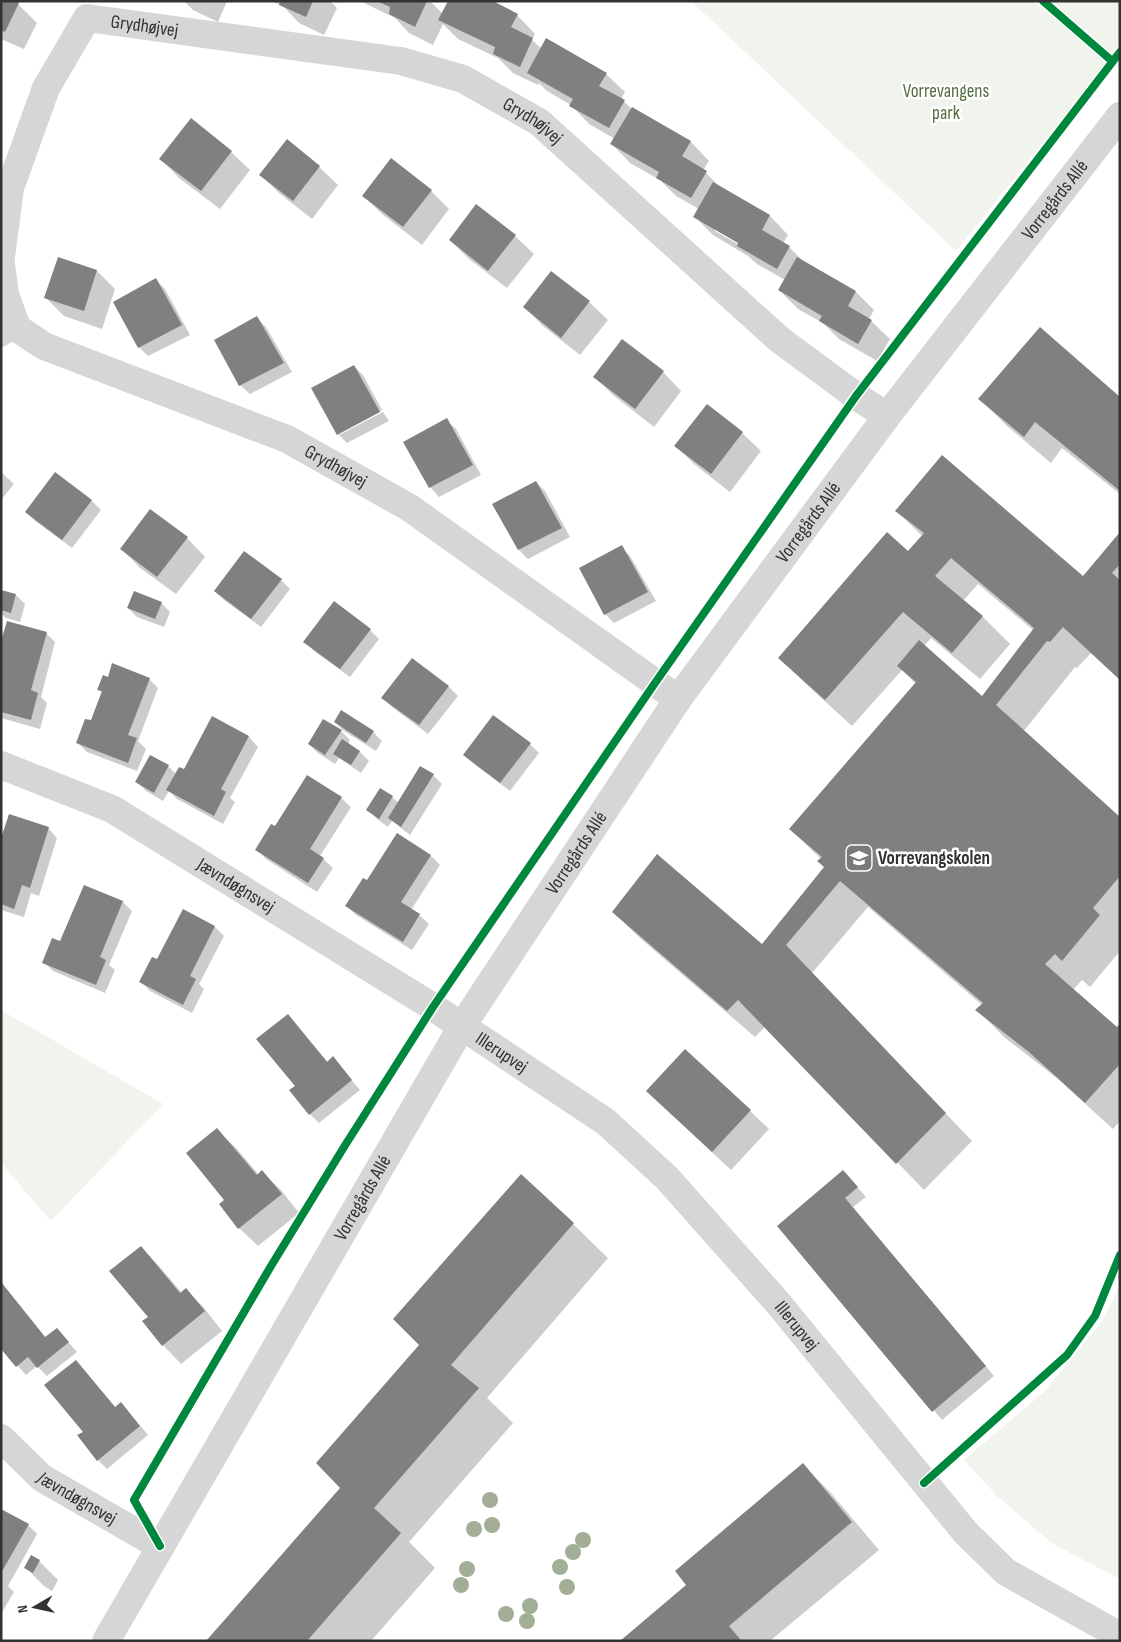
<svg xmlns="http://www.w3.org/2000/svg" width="1121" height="1642" font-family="'Sofia Sans Condensed',sans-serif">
  <rect width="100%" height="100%" fill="#fff"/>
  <g fill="#f1f4ed">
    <polygon points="691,1 1120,1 1120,47 956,251"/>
    <polygon points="1,1010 163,1104 51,1221 1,1163"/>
    <polygon points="1120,1285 1120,1579 1053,1544 997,1496 964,1460 1045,1391 1103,1320"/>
  </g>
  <g fill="#0003" fill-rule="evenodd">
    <polygon points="1,1 20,1 18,4 37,23 24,49 1,39"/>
    <polygon points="184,1 227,1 218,22 193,10"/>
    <polygon points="271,1 330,1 337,8 324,35 299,23 284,7"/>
    <path d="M360,1H430L443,14L517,15L535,34L532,40L542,49L606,74L625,92L621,99L632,109L691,142L709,161L703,170L724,191L770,216L788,235L783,244L789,247L805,263L856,292L874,310L869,319L890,339L877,361L839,339L823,323L798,309L779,290L785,280L757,264L748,256L713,235L695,217L699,209L676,196L660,180L630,163L612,144L615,139L589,124L571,105L547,91L539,83L538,85L513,73L498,58L458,39L443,24L433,45L409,33L395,18ZM715,228L744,245L743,247L715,231Z"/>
    <polygon points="231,152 250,170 220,209 179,178 161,159"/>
    <polygon points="319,167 338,185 312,219 279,193 261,175"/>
    <polygon points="431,191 449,209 422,245 382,214 364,196"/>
    <polygon points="515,236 534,254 507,288 469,259 450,240"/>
    <polygon points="97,271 115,289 102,329 64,316 46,298"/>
    <polygon points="156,280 165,289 190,335 148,356 139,347"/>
    <polygon points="589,302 608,320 580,355 543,326 524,307"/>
    <polygon points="257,318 266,327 292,372 250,394 240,385"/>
    <polygon points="354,366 363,375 382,410 339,432 339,435 383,412 389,421 347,443 338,434"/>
    <polygon points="663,372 681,391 654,427 613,395 595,377"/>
    <polygon points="980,399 1120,399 1120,494 1062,448 1051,463 1007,426"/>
    <polygon points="707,405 742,433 761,451 730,492 694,464 676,446"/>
    <polygon points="446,420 456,429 481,475 439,497 430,487"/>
    <polygon points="1,472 14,484 1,500"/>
    <polygon points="55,474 92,501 101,510 72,548 35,521 26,512"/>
    <polygon points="536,482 545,491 570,537 528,559 519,550 494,505"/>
    <path d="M897,511L1083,578L1120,534V680L1091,653L1077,668L1075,667L1023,732L1120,818V951L1090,987L1082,980L1073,990L1117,1029L1120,1025V1121L1113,1129L1058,1079L1004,1037L977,1010L982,1005L868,907L812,973L972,1141L924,1190L766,1026L755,1037L641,939L613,912L762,946L825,868L821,859L790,829L916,684L902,670L852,726L807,685L780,658L909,552L922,536ZM978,584L1033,630L982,698L924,646L931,638L980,679L1010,644L983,617L963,601Z"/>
    <polygon points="187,538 205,557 176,594 140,568 122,549"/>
    <polygon points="621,547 630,556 656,601 614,623 605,614"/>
    <polygon points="281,580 290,589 261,627 224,600 215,591"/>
    <polygon points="1,593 16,595 25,604 20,622 6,618 1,613"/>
    <polygon points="161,603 170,612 164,627 137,617 128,608"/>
    <polygon points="370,630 379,639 350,677 314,651 305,641"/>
    <polygon points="46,633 55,642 41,697 47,703 40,729 1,718 1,646"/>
    <polygon points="412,659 449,687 458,696 428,734 392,707 383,698"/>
    <polygon points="108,678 149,679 158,688 138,741 146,749 137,771 87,752 78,743 92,722 102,693 99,690"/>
    <polygon points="213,718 249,737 258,747 230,798 235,802 223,824 177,799 169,791 163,801 146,791 137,782 168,766 177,775 184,771"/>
    <polygon points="335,722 373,732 382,741 376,751 344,731"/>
    <polygon points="341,731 350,740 348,744 360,752 369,761 361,773 339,758 335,764 318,753 309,744"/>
    <polygon points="530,744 539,753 510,791 474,764 465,755"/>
    <polygon points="433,775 442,784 410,835 392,821 388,827 377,819 368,810 381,790 392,797 399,803"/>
    <polygon points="307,776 341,798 351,807 320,856 333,868 317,892 266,859 257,849 275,828"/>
    <polygon points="48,828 57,838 39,896 31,893 24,917 1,910 1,841"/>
    <polygon points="431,856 440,865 411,910 419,915 429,924 412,950 356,915 347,906 367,882"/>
    <polygon points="85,886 123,902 132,911 109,965 115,970 105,993 53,971 44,962 61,942"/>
    <polygon points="183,911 215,927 224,936 199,984 204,989 192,1013 150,991 141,982 157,961"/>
    <polygon points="288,1016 328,1062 333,1058 360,1090 319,1123 310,1114 296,1086"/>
    <polygon points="666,1109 750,1111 769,1129 731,1170"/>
    <polygon points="217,1130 236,1148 259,1175 262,1172 281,1190 299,1213 258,1246 239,1228 220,1204 226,1200"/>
    <polygon points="521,1176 573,1224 608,1258 487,1398 513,1423 409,1542 435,1568 371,1641 208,1641 342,1488 420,1345"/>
    <polygon points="852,1181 866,1197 853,1207 994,1376 942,1420 779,1226"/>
    <polygon points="141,1247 159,1266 182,1293 186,1289 204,1308 222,1331 181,1364 163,1345 149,1318"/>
    <polygon points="1,1282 46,1338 57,1329 77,1352 47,1376 37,1366 26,1375 1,1347"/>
    <polygon points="76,1361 116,1408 121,1403 148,1435 107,1469 98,1460 84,1432"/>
    <polygon points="803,1465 830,1492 879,1550 770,1641 622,1641 688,1585"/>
    <polygon points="1,1510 28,1525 37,1534 8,1586 14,1592 1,1614"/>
    <polygon points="32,1557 39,1561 58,1580 52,1591 44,1586 26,1568"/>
  </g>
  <g fill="#808080">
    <polygon points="1,1 15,1 19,3 5,32 1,30"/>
    <polygon points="280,1 313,1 306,17 279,5"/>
    <polygon points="377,1 427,1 415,27 389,14 390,7"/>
    <polygon points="448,1 493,1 518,14 511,27 533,38 520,67 493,54 495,47 438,20"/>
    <polygon points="546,38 607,73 599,86 625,100 609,128 569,106 573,99 527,73"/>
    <polygon points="632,107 691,141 682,156 707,171 691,198 656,178 659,172 610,144"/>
    <polygon points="191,118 232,151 201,191 159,159"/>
    <polygon points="287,139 320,166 293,201 259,175"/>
    <polygon points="391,158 432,190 403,227 362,196"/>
    <polygon points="713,182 770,215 762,230 790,246 777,269 737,246 738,243 693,217"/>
    <polygon points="476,204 516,235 488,271 449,240"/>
    <polygon points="58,257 97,270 84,311 44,298"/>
    <polygon points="797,257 856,291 848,306 872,320 858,344 819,321 822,316 778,290"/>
    <polygon points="551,271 590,301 561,338 523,307"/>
    <polygon points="156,278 182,325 138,348 113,302"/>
    <polygon points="257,316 284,363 239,386 214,340"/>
    <polygon points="1040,327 1120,397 1120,491 1035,422 1024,437 978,399"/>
    <polygon points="622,339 664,371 635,409 593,377"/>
    <polygon points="354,365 380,412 337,435 311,388"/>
    <polygon points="707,404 743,432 711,474 674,446"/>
    <polygon points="447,418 473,465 429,488 403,442"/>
    <polygon points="942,455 1083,576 1120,532 1120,564 1112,573 1120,580 1120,680 1063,627 1050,642 1047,641 996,705 1120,817 1120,876 1093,908 1100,915 1062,961 1055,954 1045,964 1117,1027 1120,1023 1120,1064 1085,1103 1029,1052 975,1010 983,1003 840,881 786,945 946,1113 896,1164 738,1000 727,1011 612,912 657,854 762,944 824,867 817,861 822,857 789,829 916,682 897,666 919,640 982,696 1034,628 951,558 935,576 983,616 952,653 903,612 825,700 778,658 887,532 908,551 924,533 895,511"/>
    <polygon points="55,472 92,500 62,540 25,512"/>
    <polygon points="536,481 562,528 518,550 492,504"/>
    <polygon points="150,509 188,537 157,577 120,549"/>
    <polygon points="622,545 648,592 604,615 579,568"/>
    <polygon points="244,551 282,579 251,619 214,591"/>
    <polygon points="1,590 16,594 11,613 1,610"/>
    <polygon points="134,591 162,602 155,619 127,608"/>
    <polygon points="334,601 371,629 340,669 303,642"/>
    <polygon points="7,621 47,632 31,690 38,693 31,720 1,712 1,641"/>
    <polygon points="412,658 449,686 419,725 381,698"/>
    <polygon points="112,663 150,678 128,735 137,738 128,763 76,743 85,719 91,720 102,691 97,690 103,675 108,677"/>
    <polygon points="341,710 374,731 366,743 334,722"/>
    <polygon points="493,715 531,743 500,783 463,755"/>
    <polygon points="212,716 249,736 221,789 226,792 214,816 166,790 179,767 184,769"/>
    <polygon points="323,719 342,730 325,755 308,744"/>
    <polygon points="342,739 360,751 351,765 333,754"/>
    <polygon points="150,755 169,765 154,793 135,782"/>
    <polygon points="420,766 434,774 401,827 388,818"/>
    <polygon points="307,775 342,797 310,849 324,858 308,883 255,850 271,824 275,826"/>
    <polygon points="380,788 393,796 379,819 366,810"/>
    <polygon points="9,814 49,827 30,888 22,885 14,909 1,904 1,838"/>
    <polygon points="397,833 431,855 401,902 420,914 403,942 345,906 363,878 367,880"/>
    <polygon points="84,885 123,901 100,957 106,960 96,985 42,963 52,938 60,941"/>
    <polygon points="183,909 215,926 190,976 196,979 183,1005 139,982 152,957 157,959"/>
    <polygon points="288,1014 327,1062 333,1056 352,1080 309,1115 289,1090 295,1086 256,1039"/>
    <polygon points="685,1049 751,1110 712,1152 646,1091"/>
    <polygon points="217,1128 257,1175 262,1170 282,1194 238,1229 219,1204 224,1200 186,1153"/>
    <polygon points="843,1170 858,1187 845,1198 986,1366 932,1412 777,1226"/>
    <polygon points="521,1174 574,1223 451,1365 479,1388 374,1508 401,1533 307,1641 206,1641 340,1488 316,1463 419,1345 393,1319"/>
    <polygon points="141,1246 180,1293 186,1288 205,1311 162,1346 142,1321 148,1317 109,1271"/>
    <polygon points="1,1282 45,1337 57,1328 69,1342 37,1368 28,1357 16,1367 1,1349"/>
    <polygon points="76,1360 115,1407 121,1402 140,1426 97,1461 77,1435 83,1432 44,1385"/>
    <polygon points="803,1463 852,1522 729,1626 740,1639 738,1641 620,1641 686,1585 675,1571"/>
    <polygon points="1,1509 29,1524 1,1573"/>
    <polygon points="31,1555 40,1560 33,1573 24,1568"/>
  </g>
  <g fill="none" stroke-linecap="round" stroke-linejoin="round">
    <polyline stroke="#d6d6d6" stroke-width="18" points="1,338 17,328"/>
    <g stroke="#d6d6d6" stroke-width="28">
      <path id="s1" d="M1,257L10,188L46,88L87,18L401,61L463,79L539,122L780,340L856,396L887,416"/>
      <path id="s2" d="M1,264L5,294L17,328L44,346L287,439L410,508L678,699"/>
      <path id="s3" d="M1,765L112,809L433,1007L606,1122L667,1178L778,1303L966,1533L1006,1572L1120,1636"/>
      <path id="s4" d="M1,1438L42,1478L160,1546"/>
      <path id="s5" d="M106,1641L462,1026L678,699L887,416L1120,116"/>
    </g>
    <g stroke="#fff" stroke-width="11">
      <g id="cycleway">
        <polyline points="1043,1 1112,61"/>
        <polyline points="924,1483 1067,1355 1095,1316 1120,1255"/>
        <polyline points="160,1546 134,1500 271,1266 344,1147 433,1007 655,683 856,396 1120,52"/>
      </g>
    </g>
    <use href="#cycleway" stroke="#00873e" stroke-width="8"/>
  </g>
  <g fill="#a2af96">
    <circle cx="490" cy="1500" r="8"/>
    <circle cx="492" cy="1525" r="8"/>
    <circle cx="474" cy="1529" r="8"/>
    <circle cx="583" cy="1540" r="8"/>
    <circle cx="573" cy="1552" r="8"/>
    <circle cx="560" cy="1567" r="8"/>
    <circle cx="467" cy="1569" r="8"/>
    <circle cx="461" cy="1585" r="8"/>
    <circle cx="567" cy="1587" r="8"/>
    <circle cx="530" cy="1606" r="8"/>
    <circle cx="506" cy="1614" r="8"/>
    <circle cx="527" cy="1621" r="8"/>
  </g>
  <defs>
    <g id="school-square" transform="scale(1.4375)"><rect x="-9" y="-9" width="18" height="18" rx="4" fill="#7a7a7a" stroke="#fff"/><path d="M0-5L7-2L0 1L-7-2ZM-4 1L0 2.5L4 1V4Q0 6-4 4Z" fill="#fff"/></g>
  </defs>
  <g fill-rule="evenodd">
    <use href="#school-square" x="859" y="858"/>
  </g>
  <g text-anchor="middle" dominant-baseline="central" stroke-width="5" stroke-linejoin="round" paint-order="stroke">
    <g font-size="19" fill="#323232" stroke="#fff">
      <text stroke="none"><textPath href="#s1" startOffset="315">Grydhøjvej</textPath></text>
      <text stroke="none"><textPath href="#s1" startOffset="720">Grydhøjvej</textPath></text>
      <text stroke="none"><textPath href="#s5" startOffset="1728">Vorregårds Allé</textPath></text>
      <text stroke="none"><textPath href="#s2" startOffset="415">Grydhøjvej</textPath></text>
      <text stroke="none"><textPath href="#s5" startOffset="1322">Vorregårds Allé</textPath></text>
      <text stroke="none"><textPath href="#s5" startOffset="918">Vorregårds Allé</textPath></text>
      <text stroke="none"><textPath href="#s3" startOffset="265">Jævndøgnsvej</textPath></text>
      <text stroke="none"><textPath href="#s3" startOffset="579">Illerupvej</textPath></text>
      <text stroke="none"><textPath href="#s5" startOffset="512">Vorregårds Allé</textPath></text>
      <text stroke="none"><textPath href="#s3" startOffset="984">Illerupvej</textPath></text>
      <text stroke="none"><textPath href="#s4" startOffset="98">Jævndøgnsvej</textPath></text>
    </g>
    <g font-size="19" fill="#556e40" stroke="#fff">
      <text x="946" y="91">Vorrevangens<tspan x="946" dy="22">park</tspan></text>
    </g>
    <g font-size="19" font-weight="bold" fill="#323232" stroke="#fff" text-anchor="start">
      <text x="878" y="858">Vorrevangskolen</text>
    </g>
  </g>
  <rect width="1121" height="1642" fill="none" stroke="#323232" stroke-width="5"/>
  <g transform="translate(35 1607) rotate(261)" stroke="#ffffff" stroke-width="4" paint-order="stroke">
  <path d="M0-4L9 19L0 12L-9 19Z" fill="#323232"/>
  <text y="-8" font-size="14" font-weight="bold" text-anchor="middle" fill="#323232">N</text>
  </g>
</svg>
